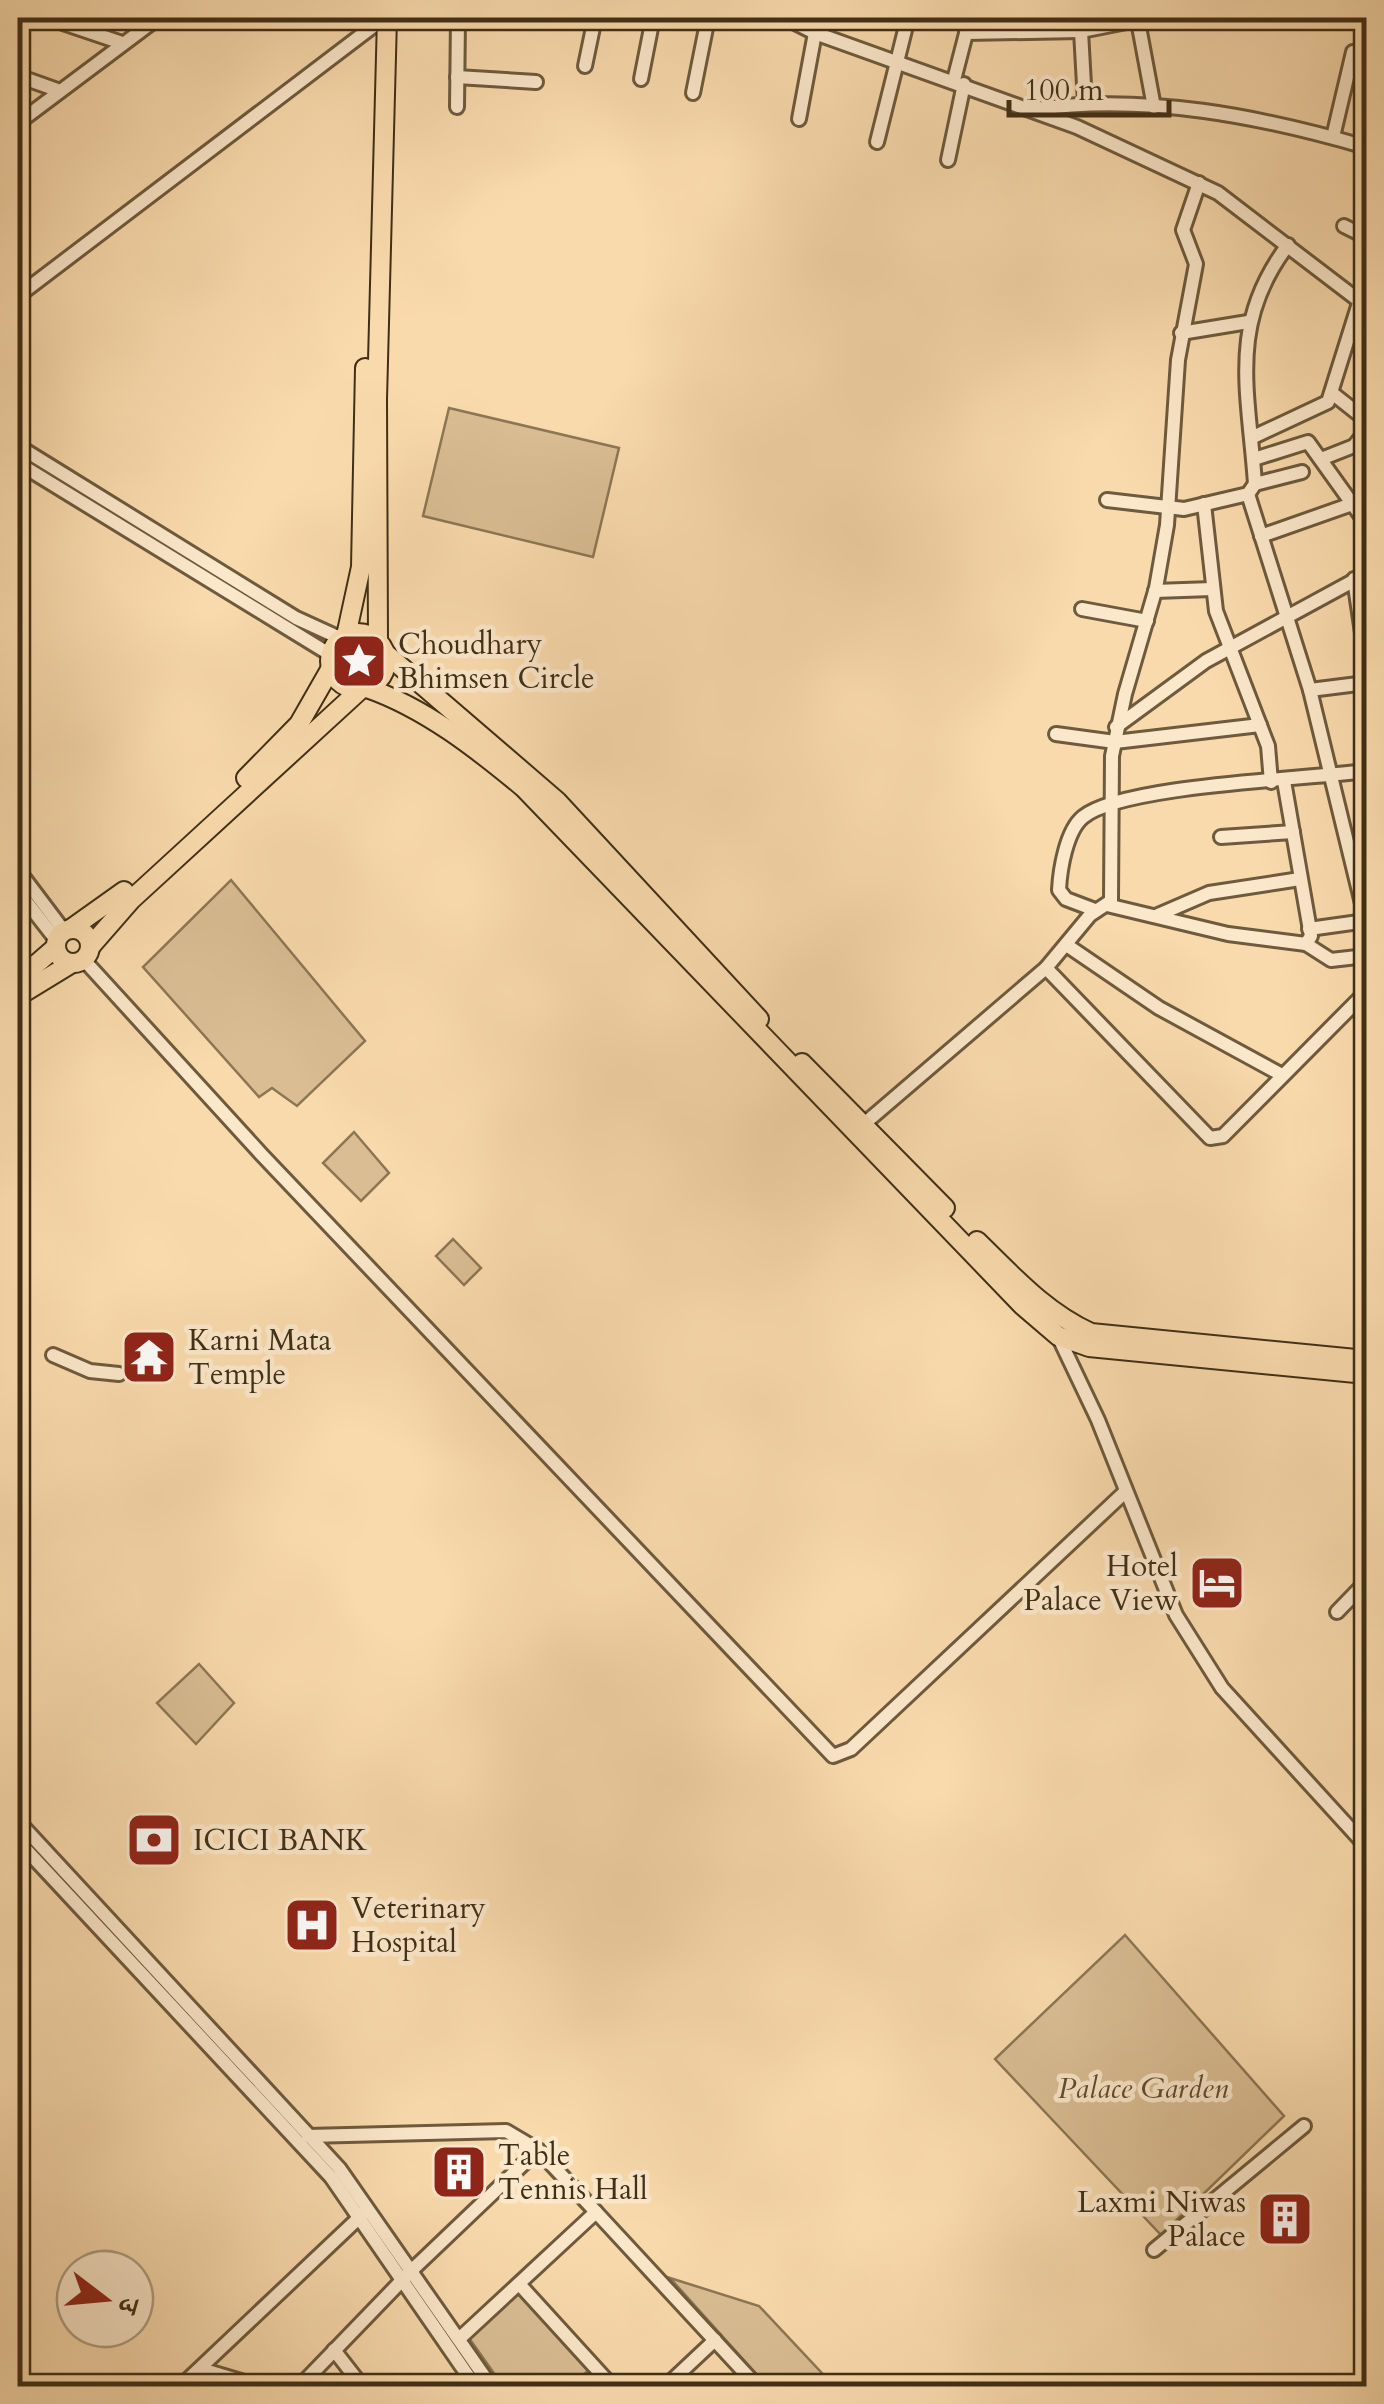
<svg xmlns="http://www.w3.org/2000/svg" width="1384" height="2404" font-family="Cardo,'Noto Serif Devanagari',serif">
  <rect width="100%" height="100%" fill="#f9daad"/>
  <filter id="stains"><feTurbulence type="fractalNoise" baseFrequency=".002" numOctaves="4"/><feColorMatrix values="0 0 0 0 .2 0 0 0 0 .09 0 0 0 0 .02 0 0 0 .5 -.17"/></filter>
  <radialGradient id="worn" r=".72"><stop offset=".6" stop-color="#630" stop-opacity="0"/><stop offset="1" stop-color="#630" stop-opacity=".3"/></radialGradient>
  <g fill="#dabd93" stroke="#8d7654" stroke-width="2.5">
    <polygon points="449,408 619,448 593,557 423,516"/>
    <polygon points="231,880 365,1041 297,1106 272,1088 259,1097 143,967"/>
    <polygon points="354,1132 389,1173 361,1201 323,1163"/>
    <polygon points="453,1239 481,1268 464,1285 436,1256"/>
    <polygon points="199,1664 234,1703 196,1744 157,1703"/>
    <polygon points="1125,1935 1284,2116 1161,2235 995,2059"/>
    <polygon points="670,2278 759,2306 834,2386 767,2386"/>
    <polygon points="519,2293 590,2369 571,2386 503,2386 469,2338"/>
  </g>
  <g fill="none" stroke-linecap="round" stroke-linejoin="round">
    <g stroke="#6e5a3c" stroke-width="18">
      <g id="minor">
        <polyline points="48,18 122,43"/>
        <polyline points="785,18 815,33 1077,127 1218,193 1366,306"/>
        <polyline points="1138,21 1154,107"/>
        <polyline points="1081,31 1085,103"/>
        <polyline points="966,33 1081,31 1147,18"/>
        <polyline points="585,66 595,18"/>
        <polyline points="18,76 60,91"/>
        <polyline points="457,77 536,82"/>
        <polyline points="641,79 653,18"/>
        <polyline points="954,80 970,18"/>
        <polyline points="693,93 708,18"/>
        <polyline points="457,107 458,18"/>
        <path d="M1035,109C1147,94 1259,116 1366,147"/>
        <polyline points="799,119 815,33"/>
        <polyline points="18,123 158,18"/>
        <polyline points="1333,137 1353,52 1366,55"/>
        <polyline points="877,142 908,18"/>
        <polyline points="948,160 964,84"/>
        <polyline points="1344,226 1366,237"/>
        <polyline points="18,296 376,24"/>
        <polyline points="1181,333 1248,322"/>
        <polyline points="1332,393 1366,420"/>
        <polyline points="1251,438 1328,402 1360,300"/>
        <polyline points="18,446 296,618 342,639"/>
        <polyline points="1254,459 1308,442 1366,523"/>
        <polyline points="1321,459 1354,446 1366,431"/>
        <polyline points="18,463 331,655"/>
        <path d="M1255,484C1249,393 1227,325 1288,245"/>
        <polyline points="1248,494 1310,690 1366,920"/>
        <polyline points="1107,500 1184,509 1248,494 1255,484 1302,472"/>
        <polyline points="1204,504 1216,611 1268,746 1271,782"/>
        <polyline points="1261,536 1352,504"/>
        <polyline points="1354,579 1366,660"/>
        <polyline points="1155,591 1212,589"/>
        <polyline points="1082,609 1147,621"/>
        <polyline points="1310,690 1366,683"/>
        <polyline points="1116,727 1206,661 1366,574"/>
        <polyline points="1056,734 1115,742 1260,725"/>
        <polyline points="1221,837 1293,832"/>
        <polyline points="18,870 64,931"/>
        <polyline points="18,891 57,941"/>
        <polyline points="1107,905 1228,934 1306,944 1311,936 1284,781"/>
        <path d="M1095,910L1066,899L1059,890C1060,870 1066,831 1083,817C1122,785 1308,779 1366,771"/>
        <polyline points="1158,915 1209,893 1300,879"/>
        <polyline points="1309,929 1366,921"/>
        <polyline points="1306,944 1331,960 1366,956"/>
        <polyline points="1068,946 1159,1008 1282,1075"/>
        <polyline points="84,960 262,1155 833,1756 851,1749 1125,1492"/>
        <polyline points="1046,968 1210,1138 1223,1136 1366,992"/>
        <polyline points="864,1124 1046,968 1090,915 1111,901 1112,756 1125,694 1156,588 1167,525 1178,360 1196,264 1183,230 1199,183"/>
        <polyline points="1058,1336 1098,1420 1176,1615 1222,1688 1366,1846"/>
        <polyline points="53,1355 90,1371 119,1374"/>
        <polyline points="1337,1612 1366,1582"/>
        <polyline points="18,1821 339,2168 491,2386"/>
        <polyline points="18,1841 331,2177 475,2386"/>
        <polyline points="308,2136 506,2131 538,2150 596,2212"/>
        <polyline points="1154,2250 1304,2126"/>
        <polyline points="520,2285 612,2386"/>
        <polyline points="459,2339 596,2212 757,2386"/>
        <polyline points="334,2350 362,2386"/>
        <polyline points="201,2369 258,2386"/>
        <polyline points="181,2386 364,2213"/>
        <polyline points="300,2386 411,2271 538,2150"/>
        <polyline points="586,2386 600,2374"/>
        <polyline points="666,2386 715,2340"/>
      </g>
    </g>
    <g stroke="#402f16" stroke-width="22">
      <g id="major">
        <circle cx="358" cy="661" r="28"/>
        <polyline points="346,636 361,567 365,368"/>
        <polyline points="378,641 377,399 387,18"/>
        <polyline points="385,653 557,801 759,1019"/>
        <path d="M367,688C425,708 477,749 524,788L1023,1306L1058,1336L1089,1347L1366,1374"/>
        <polyline points="246,778 299,724 331,668"/>
        <polyline points="72,928 124,891"/>
        <circle cx="73" cy="946" r="17"/>
        <polyline points="90,947 131,900 361,689"/>
        <polyline points="18,980 56,947"/>
        <polyline points="18,996 72,963"/>
        <polyline points="802,1063 945,1208"/>
        <path d="M977,1241C1013,1276 1045,1312 1091,1333L1366,1360"/>
      </g>
    </g>
    <use href="#minor" stroke="#fbe7ca" stroke-width="12"/>
    <use href="#major" stroke="#f9daad" stroke-width="18"/>
  </g>
  <defs>
    <g id="sight-square" transform="scale(2.875)"><rect x="-9" y="-9" width="18" height="18" rx="4" fill="#8f2418" stroke="#fbe7ca"/><path d="M0-6L1.8-2.2L6-1.7L2.9 1.2L3.7 5.4L0 3.3L-3.7 5.4L-2.9 1.2L-6-1.7L-1.8-2.2Z" fill="#fff"/></g>
    <g id="temple-square" transform="scale(2.875)"><rect x="-9" y="-9" width="18" height="18" rx="4" fill="#8f2418" stroke="#fbe7ca"/><path d="M0-6L5-2H3V0L6.5 2.5H4V6H1.5V3h-3V6H-4V2.5H-6.5L-3 0V-2H-5Z" fill="#fff"/></g>
    <g id="hotel-square" transform="scale(2.875)"><rect x="-9" y="-9" width="18" height="18" rx="4" fill="#8f2418" stroke="#fbe7ca"/><path d="M-6-4.5h1.5V1H6V5H4.5V3h-9V5H-6ZM-4 0a1.8 1.8 0 1 1 3.6 0ZM.5 0V-2.5h3Q6-2.5 6 0Z" fill="#fff"/></g>
    <g id="bank-square" transform="scale(2.875)"><rect x="-9" y="-9" width="18" height="18" rx="4" fill="#8f2418" stroke="#fbe7ca"/><path d="M-6-4H6V4H-6ZM0-2.3a2.3 2.3 0 1 0 0 4.6a2.3 2.3 0 1 0 0-4.6Z" fill="#fff"/></g>
    <g id="hospital-square" transform="scale(2.875)"><rect x="-9" y="-9" width="18" height="18" rx="4" fill="#8f2418" stroke="#fbe7ca"/><path d="M-5-5h3v3.5h4V-5h3V5h-3V1.5h-4V5h-3Z" fill="#fff"/></g>
    <g id="building-square" transform="scale(2.875)"><rect x="-9" y="-9" width="18" height="18" rx="4" fill="#8f2418" stroke="#fbe7ca"/><path d="M-4-6H4V6H1V3H-1V6H-4ZM-2.5-4.3h1.7v1.8h-1.7ZM.8-4.3h1.7v1.8H.8ZM-2.5-1h1.7V.8h-1.7ZM.8-1h1.7V.8H.8Z" fill="#fff"/></g>
  </defs>
  <g fill-rule="evenodd">
    <use href="#sight-square" x="359" y="661"/>
    <use href="#temple-square" x="149" y="1357"/>
    <use href="#hotel-square" x="1217" y="1583"/>
    <use href="#bank-square" x="154" y="1840"/>
    <use href="#hospital-square" x="312" y="1925"/>
    <use href="#building-square" x="459" y="2172"/>
    <use href="#building-square" x="1285" y="2219"/>
  </g>
  <g text-anchor="middle" dominant-baseline="central" stroke-width="9" stroke-linejoin="round" paint-order="stroke">
    <g font-size="30" fill="#402f16" stroke="#fbe7ca" text-anchor="start">
      <text x="398" y="644">Choudhary<tspan x="398" dy="34">Bhimsen Circle</tspan></text>
      <text x="188" y="1340">Karni Mata<tspan x="188" dy="34">Temple</tspan></text>
      <text x="1178" y="1566" text-anchor="end">Hotel<tspan x="1178" dy="34">Palace View</tspan></text>
      <text x="193" y="1840">ICICI BANK</text>
      <text x="351" y="1908">Veterinary<tspan x="351" dy="34">Hospital</tspan></text>
      <text x="498" y="2155">Table<tspan x="498" dy="34">Tennis Hall</tspan></text>
      <text x="1246" y="2202" text-anchor="end">Laxmi Niwas<tspan x="1246" dy="34">Palace</tspan></text>
    </g>
    <g font-size="30" font-style="italic" fill="#5f4b2f" stroke="#fbe7ca">
      <text x="1143" y="2088">Palace Garden</text>
    </g>
  </g>
  <rect width="1384" height="2404" fill="none" stroke="#f9daad" stroke-width="60"/>
  <rect x="20" y="20" width="1344" height="2364" fill="none" stroke="#402f16" stroke-width="5"/>
  <rect x="30" y="30" width="1324" height="2344" fill="none" stroke="#402f16" stroke-width="2.5"/>
  <g transform="translate(105 2299) rotate(106)"><circle r="48" fill="#fbe7ca" stroke="#b09d82" stroke-width="2.5"/>
  <path d="M0-8L18 38L0 25L-18 38Z" fill="#8f2418"/>
  <text y="-15" font-size="28" font-weight="bold" text-anchor="middle" fill="#402f16">उ</text>
  </g>
  <path d="M1009 100v15h160v-15" fill="none" stroke="#402f16" stroke-width="5"/>
  <text x="1024" y="100" font-size="30" fill="#402f16" stroke="#fbe7ca" stroke-width="8" paint-order="stroke">100 m</text>
  <rect width="100%" height="100%" filter="url(#stains)"/>
  <rect width="100%" height="100%" fill="url(#worn)"/>
</svg>
